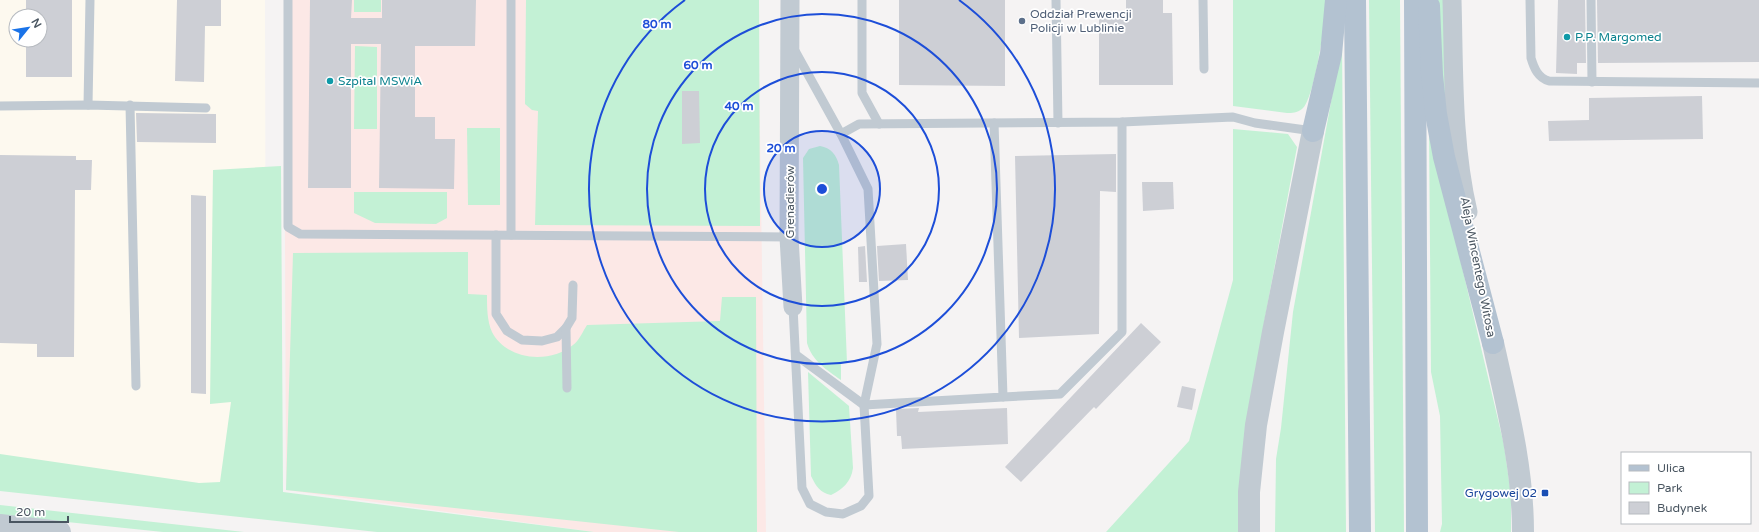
<svg xmlns="http://www.w3.org/2000/svg" width="1759" height="532" font-family="'Varela Round',sans-serif">
  <rect width="100%" height="100%" fill="#f5f3f3"/>
  <path fill="#fdf9ef" fill-rule="evenodd" d="M0,0H265L266,488L0,468ZM16,16H40V40H16Z"/>
  <polygon fill="#fce8e6" points="284,0 758,0 766,532 594,532 286,490"/>
  <g fill="#c3f1d5">
    <rect x="354" y="0" width="27" height="12"/>
    <polygon points="526,0 759,0 760,226 535,225 538,111 532,110 525,104"/>
    <path d="M1233,0H1327C1325,19 1315,98 1302,109C1297,113 1292,113 1287,113L1233,106Z"/>
    <polygon points="1369,0 1400,0 1404,532 1375,532"/>
    <polygon points="1437,0 1447,0 1449,133 1440,89"/>
    <polygon points="1342,41 1346,532 1275,532 1276,459 1281,428 1293,312"/>
    <polygon points="355,46 377,47 377,129 354,129"/>
    <polygon points="1429,127 1504,445 1511,495 1511,532 1440,532 1442,524 1440,416 1431,372"/>
    <polygon points="467,128 500,128 500,205 468,205"/>
    <polygon points="1233,129 1288,134 1297,147 1264,323 1238,532 1106,532 1189,441 1233,280"/>
    <path d="M820,146C831,148 836,154 839,165L847,363H841V380C827,370 812,361 807,343L803,158L809,149Z"/>
    <polygon points="281,166 283,492 594,532 377,532 0,491 0,454 199,483 220,482 231,402 210,404 213,170"/>
    <polygon points="354,192 447,192 447,218 436,224 375,223 354,213"/>
    <path d="M468,252V294L487,295C487,307 487,321 492,332C507,361 550,364 573,345C579,341 583,331 587,325L720,321L722,297H756L757,532H679L286,490L293,253Z"/>
    <path d="M808,372L849,406L853,468C851,482 843,489 831,495C820,493 816,486 811,476Z"/>
    <polygon points="0,505 244,532 163,532 0,515"/>
  </g>
  <g fill="#cdcfd5">
    <polygon points="26,0 72,0 72,77 26,77 26,40 40,40 40,16 26,16"/>
    <polygon points="177,0 221,0 221,26 205,26 204,82 175,81"/>
    <polygon points="310,0 352,0 351,18 382,18 382,0 476,0 475,46 415,46 415,117 435,117 435,139 455,139 454,189 379,188 381,44 351,44 351,188 308,188"/>
    <polygon points="899,0 1005,0 1005,86 899,85"/>
    <polygon points="1126,0 1163,0 1163,13 1172,13 1173,85 1099,85 1099,13 1126,13"/>
    <polygon points="1558,0 1585,0 1586,63 1577,63 1577,74 1556,73"/>
    <polygon points="1597,0 1759,0 1759,62 1598,63"/>
    <polygon points="682,91 699,91 700,143 682,144"/>
    <polygon points="1702,96 1703,139 1549,141 1548,121 1589,120 1589,98"/>
    <polygon points="136,113 216,114 216,143 137,142"/>
    <polygon points="1116,154 1116,192 1100,191 1099,334 1019,338 1015,156"/>
    <polygon points="0,155 76,156 76,160 92,160 91,190 75,190 74,357 37,357 37,344 0,343"/>
    <polygon points="1142,182 1173,182 1174,209 1143,211"/>
    <polygon points="191,195 206,196 206,394 191,393"/>
    <polygon points="906,244 908,280 879,281 877,246"/>
    <polygon points="865,246 867,282 859,282 858,247"/>
    <polygon points="1141,323 1161,342 1096,409 1094,407 1021,482 1005,467"/>
    <polygon points="1182,386 1196,389 1192,410 1177,407"/>
    <polygon points="919,408 918,412 1007,408 1008,444 902,449 901,436 897,436 896,409"/>
  </g>
  <g fill="none" stroke-linecap="round" stroke-linejoin="round">
    <g stroke="#c1cad2" stroke-width="9">
      <polyline points="288,0 288,227 300,234 789,237"/>
      <polyline points="511,0 511,235"/>
      <polyline points="862,0 862,93 879,124"/>
      <polyline points="1056,0 1058,123"/>
      <polyline points="1203,0 1204,69"/>
      <path d="M1530,0L1531,58C1534,68 1538,78 1549,81L1759,83"/>
      <polyline points="1591,0 1592,82"/>
      <polyline points="794,49 841,134 868,189 877,344 864,405 796,355"/>
      <polyline points="88,105 90,0"/>
      <polyline points="130,105 136,386"/>
      <polyline points="0,106 88,105 206,108"/>
      <polyline points="841,134 859,124 1122,122 1233,117 1255,123 1313,131"/>
      <polyline points="496,235 496,314 507,331 522,340 542,341 557,337 566,328 572,318 573,285"/>
      <polyline points="793,307 802,488 810,504 826,512 843,514 861,506 869,496 864,405 1003,397 994,123"/>
      <polyline points="566,328 567,388"/>
      <polyline points="1003,397 1060,394 1122,332 1122,122"/>
    </g>
    <g stroke="#c1cad2" stroke-width="19">
      <polyline points="790,0 789,237 793,307"/>
      <path d="M1452,0C1454,71 1452,143 1468,212"/>
    </g>
    <g stroke="#c1cad2" stroke-width="22">
      <path d="M1493,343C1507,406 1523,467 1523,532"/>
      <polyline points="0,525 60,532"/>
      <polyline points="1249,532 1249,492 1256,425 1273,332 1313,131"/>
    </g>
    <g stroke="#b3c2d1" stroke-width="22">
      <polyline points="1355,0 1360,532"/>
      <polyline points="1415,0 1417,532"/>
      <polyline points="1429,6 1432,75 1436,114 1444,157 1493,343"/>
      <polyline points="1313,131 1331,54 1336,0"/>
    </g>
  </g>
  <circle cx="822" cy="189" r="58" fill="#1d4ed8" fill-opacity=".12"/>
  <g fill="none" stroke="#1d4ed8" stroke-width="2">
    <circle cx="822" cy="189" r="58"/>
    <circle cx="822" cy="189" r="117"/>
    <circle cx="822" cy="189" r="175"/>
    <path d="M959 0A233 233 0 1 1 685 0"/>
  </g>
  <circle fill="#5c6f8a" stroke="#fff" stroke-width="1.5" cx="1022" cy="21" r="4"/>
  <g fill="#0f9aa8" stroke="#fff" stroke-width="1.5">
    <circle cx="1567" cy="37" r="4"/>
    <circle cx="330" cy="81" r="4"/>
  </g>
  <rect fill="#1a4fb4" stroke="#fff" stroke-width="1.5" x="1541" y="489" width="8" height="8" rx="2"/>
  <g text-anchor="middle" dominant-baseline="central" stroke-width="3.5" stroke-linejoin="round" paint-order="stroke">
    <g font-size="12" fill="#4e5e75" stroke="#fff" text-anchor="start">
      <text x="1030" y="14">Oddział Prewencji<tspan x="1030" dy="14">Policji w Lublinie</tspan></text>
    </g>
    <g font-size="12" fill="#0d838f" stroke="#fff" text-anchor="start">
      <text x="1575" y="37">P.P. Margomed</text>
      <text x="338" y="81">Szpital MSWiA</text>
    </g>
    <g font-size="12" fill="#4a5661" stroke="#fff">
      <text transform="translate(790 202) rotate(-90)">Grenadierów</text>
      <text transform="translate(1478 267) rotate(79)">Aleja Wincentego Witosa</text>
    </g>
    <g font-size="12" fill="#164399" stroke="#fff" text-anchor="end">
      <text x="1537" y="493">Grygowej 02</text>
    </g>
  </g>
  <circle cx="822" cy="189" r="6" fill="#1d4ed8" stroke="#fff" stroke-width="2"/>
  <g font-size="12" text-anchor="middle" font-weight="bold" fill="#1d4ed8" stroke="#fff" stroke-width="3.5" stroke-linejoin="round" paint-order="stroke">
    <text x="657" y="28">80 m</text>
    <text x="698" y="69">60 m</text>
    <text x="739" y="110">40 m</text>
    <text x="781" y="152">20 m</text>
  </g>
  <rect x="1621" y="452" width="130" height="72" fill="#ffffff" stroke="#b7bbc0"/>
  <rect x="1629" y="465" width="20" height="6" fill="#b3c2d1" stroke="#b7bbc0"/>
  <text x="1657" y="472" font-size="12" fill="#4a5661">Ulica</text>
  <rect x="1629" y="482" width="20" height="12" fill="#c3f1d5" stroke="#b7bbc0"/>
  <text x="1657" y="492" font-size="12" fill="#4a5661">Park</text>
  <rect x="1629" y="502" width="20" height="12" fill="#cdcfd5" stroke="#b7bbc0"/>
  <text x="1657" y="512" font-size="12" fill="#4a5661">Budynek</text>
  <g transform="translate(28 28) rotate(60)"><circle r="19" fill="#ffffff" stroke="#b7bbc0"/>
  <path d="M0-3L7 15L0 10L-7 15Z" fill="#1a73e8"/>
  <text y="-6" font-size="11" font-weight="bold" text-anchor="middle" fill="#4a5661">N</text>
  </g>
  <path d="M10 516v6h58v-6" fill="none" stroke="#4a5661" stroke-width="2"/>
  <text x="16" y="516" font-size="12" fill="#4a5661" stroke="#ffffff" stroke-width="3" paint-order="stroke">20 m</text>
</svg>
